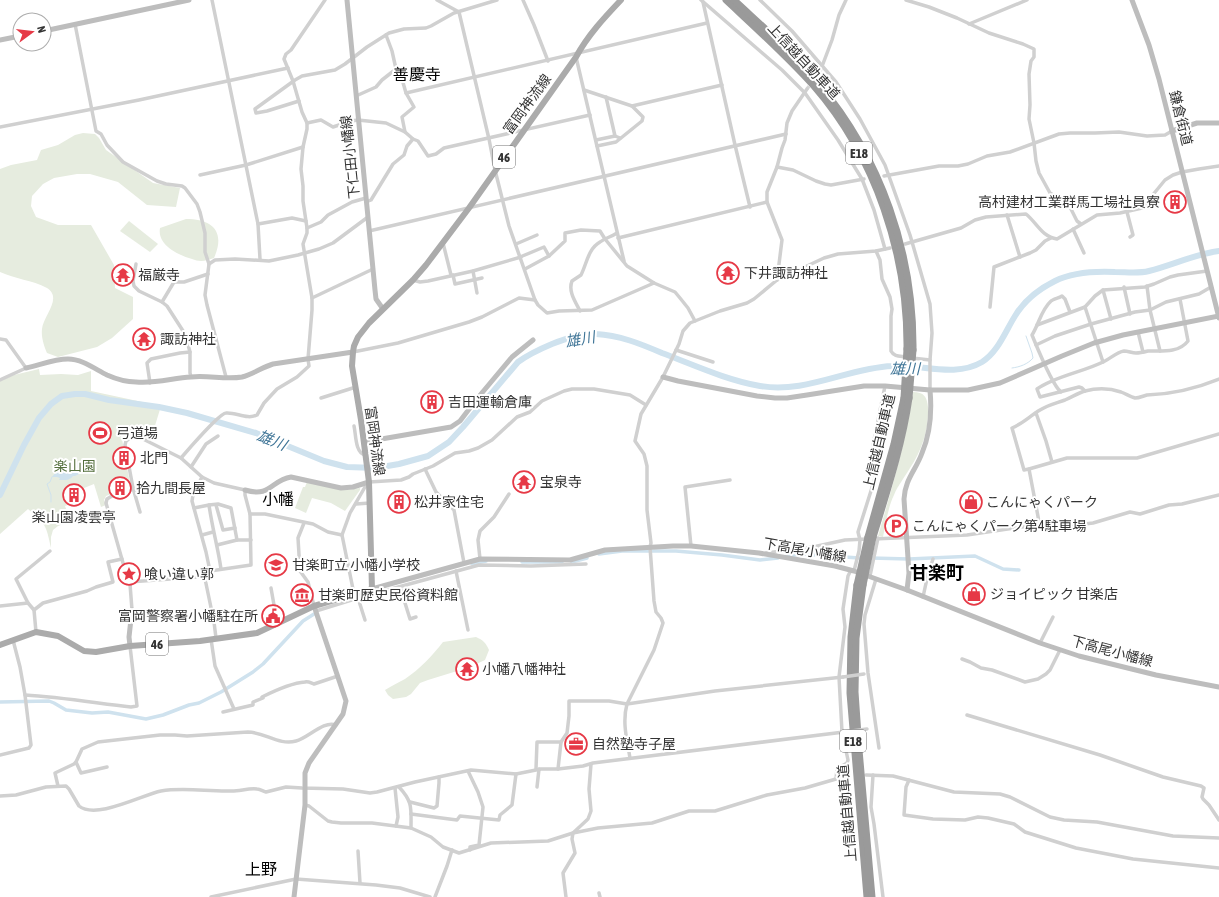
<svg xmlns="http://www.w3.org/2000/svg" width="1219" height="897" font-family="'Asap Condensed','Noto Sans JP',sans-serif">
  <rect width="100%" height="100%" fill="#fff"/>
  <g fill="#e6ecdf">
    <path d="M83,133L95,134L99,138L106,150L153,183L180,188L176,207L147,205L118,182L90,174H77L54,178L43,184L32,196L31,206L36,217L58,225H91L114,265L115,288L133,297V319L112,338L97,347L58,357L47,353C44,346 41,337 42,329C43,316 63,298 47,288C32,280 15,279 0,272V169L11,165L37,160L41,150L58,145L75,135Z"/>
    <path d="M186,219C212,219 226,231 214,258C210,259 205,261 201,261C198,261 195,260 192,259C178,255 157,245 160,228Z"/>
    <polygon points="129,221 158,244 150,252 120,231"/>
    <path d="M39,369L40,375L61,374L78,375L91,371V391L161,406L150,442C138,435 135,432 122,439L130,484V487L106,496L104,500L106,505L101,507L94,484L79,490L82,500L65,506L69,517L74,518L75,520L58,526L53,530L51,537V548C46,525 46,524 28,509L0,534V381L14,375Z"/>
    <path d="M913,392C924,392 927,397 928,407C929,429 922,450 910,468C905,477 898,485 894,495C888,507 886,523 883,537L878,536C892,488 906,441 913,392Z"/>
    <polygon points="307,482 346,490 360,488 360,490 345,511 331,503 312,498 306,513 295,508 303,487 305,487"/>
    <path d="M476,637C483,640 486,643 489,650L485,660L470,667L428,680L420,683L411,694L406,697L393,699L388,695L385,690C391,686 398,683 405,679C420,669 432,656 443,642Z"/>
  </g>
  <path fill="#cfe2ee" d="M75,462L79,463V474L75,476H73C69,481 64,480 59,480L60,478L57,477H52C58,471 56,466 66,468V463C69,464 69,468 73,466V463Z"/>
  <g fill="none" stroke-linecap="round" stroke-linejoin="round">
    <g stroke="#cfe2ee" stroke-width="1">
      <path d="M1012,368C1020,367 1028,364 1033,358L1032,353L1026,336"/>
      <polyline points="51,502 51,495 47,484 50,482 52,477"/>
    </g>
    <g stroke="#cfe2ee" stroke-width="3.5">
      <polyline points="599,554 622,551 676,551 722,555 760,560 778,558"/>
      <polyline points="786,556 803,554 859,558"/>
      <polyline points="871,558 909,559 975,556 1003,569 1019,570"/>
      <polyline points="522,562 562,562"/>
      <polyline points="572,562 587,558"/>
      <polyline points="472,564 486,561"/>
      <polyline points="0,702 49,701 54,703 66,710 92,713 108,712 146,719 163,715 189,705 199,703 221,692 253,672 263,664 303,621 314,614"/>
    </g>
    <path stroke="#cfe2ee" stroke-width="6" d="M0,495L24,445L39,418L51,404L62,396L75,394H85L109,400L159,407L187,413L256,433L324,461L347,467L376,468L399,464L428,456L449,442L463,427L518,362C529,354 540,349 552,344C565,339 581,333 596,334C619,335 641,344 662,353C694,365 726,380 760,386C805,394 848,368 892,366C921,364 955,378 982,362C998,352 1005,332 1015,316C1024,301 1039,289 1055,281C1073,272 1094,271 1115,272C1126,272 1138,274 1149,271C1173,265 1195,254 1219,251"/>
    <polyline stroke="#d6d6d6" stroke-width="3.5" stroke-dasharray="3.5 2" stroke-linecap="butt" points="807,89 821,69"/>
    <g stroke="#d0d0d0" stroke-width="3.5">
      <polyline points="212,0 258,224 260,259"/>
      <polyline points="437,0 459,12 489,139 495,170 509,226 535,300 538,305 547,313 559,311 592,310 654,283"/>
      <polyline points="523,0 534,25 548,61"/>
      <polyline points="701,0 782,70 805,93 838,140 862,179 874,210 885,249"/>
      <polyline points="760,0 792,31 836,82 860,119 885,165 910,235 930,304 932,333 930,360 930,390"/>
      <polyline points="906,0 929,7 957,18 989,33 1023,44 1034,49 1034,57 1031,61 1029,74 1030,105 1029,119 1034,143 1036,161 1039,173 1050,193 1066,203 1070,207 1077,221 1081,224"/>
      <polyline points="703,2 735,145 750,207"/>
      <polyline points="75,24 96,131 101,134 107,145 123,162 157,181 166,184 182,186 185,188 197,204 200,212 205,233 205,252 209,264 205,295 207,305 226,377"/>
      <polyline points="969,24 1027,0"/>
      <polyline points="386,35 392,51 396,69 402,79 406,93 414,107 402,117 405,132"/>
      <polyline points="576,57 624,261"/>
      <polyline points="821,69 832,40 839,15 846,0"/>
      <polyline points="584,90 632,106 643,117 642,121 616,142 597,146"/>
      <polyline points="406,93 707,23"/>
      <polyline points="356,96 376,87 382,80 396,69"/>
      <polyline points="606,97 615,136 620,138"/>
      <polyline points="299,101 267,111 256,113 255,109 295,80 302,76 335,70 345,64 367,47 389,33 404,29 426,28 431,26 454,13 497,0"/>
      <polyline points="632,106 722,85"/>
      <polyline points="307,123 321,120 333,127 351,121 358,120 386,123 405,132 413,139 418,141 428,156 436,154 444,148 590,115"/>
      <polyline points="0,127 139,100 288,68"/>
      <polyline points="596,140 615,136"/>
      <polyline points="777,167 793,170 816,181 825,184 831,185 864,179"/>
      <polyline points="200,175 246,165 303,147"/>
      <polyline points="884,176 939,166 958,166 968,164 987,156 1010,152 1059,134 1070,133 1095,133 1119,132 1147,136 1165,135 1172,131"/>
      <polyline points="366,202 371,200 393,164 404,155 407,146 413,139"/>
      <polyline points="1127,212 1133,235 1130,237"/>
      <polyline points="1007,215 1020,257"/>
      <polyline points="258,224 292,218 306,221"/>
      <polyline points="307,228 321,222 328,215 352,202 366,198"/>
      <polyline points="1073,229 1084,253"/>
      <polyline points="369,231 786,134"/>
      <polyline points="618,238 767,202"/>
      <polyline points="443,243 451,275"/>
      <polyline points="516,244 537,235"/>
      <path d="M905,244L961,228L975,220L986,217L1026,214C1037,223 1042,237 1057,239L1097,215L1120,213L1142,208L1165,180L1173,175L1182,172L1199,169L1219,166"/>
      <path d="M876,251L880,260L882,279L890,297L892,309L891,316V351C894,357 900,356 906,357"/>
      <polyline points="520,257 544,247 549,256"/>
      <polyline points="136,264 133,281 134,286 139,291 162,302 167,306 185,334 190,352 190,373 191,377"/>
      <polyline points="209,264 215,260 235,259 269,261 298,255 319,249 333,243 368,217"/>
      <polyline points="525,269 549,256 565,241 565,233 581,230 600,231 605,239 627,266 654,283 675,292 680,298 688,308 695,321"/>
      <polyline points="473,271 477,293"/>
      <polyline points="453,275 455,284 482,278"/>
      <polyline points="413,280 420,282 428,281 473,271 521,257"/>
      <polyline points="777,280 782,240 767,202 767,192 777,167 782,148 785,140 787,123 792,111 807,89"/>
      <polyline points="1147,286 1150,310 1160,351"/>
      <polyline points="1124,287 1130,314"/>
      <polyline points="1103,290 1111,319"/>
      <polyline points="312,298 373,269"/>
      <polyline points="162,302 174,282 184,282 208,274"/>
      <polyline points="990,307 994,267 1030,253 1036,250 1045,241 1051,238"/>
      <polyline points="1085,307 1103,362"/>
      <path d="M580,311C575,301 568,291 572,281L581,275C587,263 588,249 600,242C605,238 611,237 617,233"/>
      <polyline points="1037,325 1085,307 1095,296 1103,290 1145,287 1154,284 1170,277 1178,275 1207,271"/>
      <polyline points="1138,332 1143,352"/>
      <polyline points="0,339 6,340 26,368 0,380"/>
      <polyline points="1036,345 1055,336 1091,324 1135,312 1150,310 1166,302 1199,294 1211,287"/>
      <polyline points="676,350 713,362"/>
      <polyline points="353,352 398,343 469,322 482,317 519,298 535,300"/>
      <polyline points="912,358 930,360"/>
      <path d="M1219,379C1197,388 1172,394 1147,395C1143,396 1139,398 1135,398C1131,397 1126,394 1121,392C1109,388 1097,388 1085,391C1078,393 1072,397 1065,400C1057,403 1048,405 1040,410C1030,416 1022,424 1012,428L1024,470L1029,469L1067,458H1137L1219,434"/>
      <polyline points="150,383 147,363 151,359 180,353 190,352"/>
      <path d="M1085,391L1082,388L1079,387L1040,397L1037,389C1055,376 1084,372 1105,361C1111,358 1117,352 1124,351C1128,351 1132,353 1136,353C1140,353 1144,352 1148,351C1162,351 1179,353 1188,341L1180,299"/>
      <path d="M1061,392C1052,385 1037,347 1032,335C1039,324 1041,310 1051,301C1053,299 1059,298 1062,296L1065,299L1070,312"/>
      <polyline points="321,398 356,387"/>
      <polyline points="1036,413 1046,441 1052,462"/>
      <path d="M354,426C356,434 355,453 365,455"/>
      <polyline points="876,450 873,445 885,386"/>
      <path d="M181,458C187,451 220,413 226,413C236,412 247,420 257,415L264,403L277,389L297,377L309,366L308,359L312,310V298L303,244L307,233V228L303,201V186L301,169L303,147L307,129V123L302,112L293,81L284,59L286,54L291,50L325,0"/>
      <polyline points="191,467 206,444 218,436"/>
      <polyline points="425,469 436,492 454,510 464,563"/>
      <polyline points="1029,469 1040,527"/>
      <polyline points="202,477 193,495 192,501 206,552 210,571"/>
      <polyline points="369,482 401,480 409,477 413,474 433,466 455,453 469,451 478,448 492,440 517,417 530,412 542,401 564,391 572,389 594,389 630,395 646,405"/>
      <polyline points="133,488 140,512"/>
      <polyline points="356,504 370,503"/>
      <polyline points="209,505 218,504 231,508 237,540"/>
      <polyline points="216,505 223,530 235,528"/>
      <path d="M194,508L209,505C212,527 218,548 221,569"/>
      <polyline points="250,514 265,514 313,524 328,532 342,535"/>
      <polyline points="304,523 298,538 300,571 308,582 314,606"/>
      <polyline points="202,535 213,532"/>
      <polyline points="873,539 967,535 1021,527 1068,526 1093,523 1130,512 1140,514 1169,505 1182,504 1219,495"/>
      <polyline points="217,545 237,540 251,540"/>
      <polyline points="691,546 685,487 730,480"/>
      <polyline points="766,553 813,547 845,540 867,539"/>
      <polyline points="480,559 478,540 480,531 494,517 509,494"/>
      <polyline points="456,571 468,630"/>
      <polyline points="854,571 859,551 860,540 858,532 876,475"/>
      <polyline points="204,574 214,622 216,638"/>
      <polyline points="870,576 878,538"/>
      <polyline points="876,579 865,615 864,624 868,673 879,748"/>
      <polyline points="129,582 198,577 210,571 251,565 250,514 245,495 245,490 214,483 202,477 181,458 141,438 136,437 130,438 126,441 125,445 133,488 131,490 112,496 107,499 106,503 127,577 130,584 132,610"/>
      <polyline points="400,587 410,619 416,617"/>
      <polyline points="271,588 274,605 281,622"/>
      <polyline points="354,594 342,535 350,513 365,487"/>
      <polyline points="923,597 928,574 933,559"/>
      <polyline points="358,598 365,620"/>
      <polyline points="0,606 28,603"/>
      <polyline points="34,610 43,603 87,591 96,587 113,582 108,562 122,559"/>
      <polyline points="316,611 358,598 479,565 531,566 586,564"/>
      <polyline points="36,632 34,610 28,603 16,579 50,551"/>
      <polyline points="211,639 215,666 234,709"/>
      <polyline points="1040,643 1053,617"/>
      <polyline points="962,659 970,662 981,668 992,670 1025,682 1038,679 1046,674 1050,670 1060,650"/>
      <path d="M25,695C60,697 96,703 131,707L137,706L130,646"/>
      <path d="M262,697C274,691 291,683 305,682C308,681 311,683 314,684L338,676"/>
      <polyline points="223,712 253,705 253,702 263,698"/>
      <polyline points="967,715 1100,755 1163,777 1201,786 1204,788 1202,797 1203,799 1209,805 1219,820"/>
      <polyline points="0,755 29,748 31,745 25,695 20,667 13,640"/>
      <path d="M630,758C627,740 622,722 627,704L654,650L663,623L661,618L656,612L654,601L650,547L651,543L647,510V466L644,454L635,441L641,414L663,377L679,344L683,331L690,323L720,311L747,303L754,299L777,280L824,258L838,254L876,251L890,248"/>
      <polyline points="76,762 81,773 107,767"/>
      <polyline points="536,769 537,742 561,742"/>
      <polyline points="558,769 561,742 567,733 569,716 569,701 609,701 627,704 715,691 843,677"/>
      <polyline points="468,771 478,792 483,807 479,845 470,847 470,850"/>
      <polyline points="866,775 893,776 954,792 1000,794 1010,797 1050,817 1064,820 1097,822 1173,836 1219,838"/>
      <polyline points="873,775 871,807 874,824 883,897"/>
      <polyline points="836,779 837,769 847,763 848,760 842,732 839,677 845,627 843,609 848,576 851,570"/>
      <polyline points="909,780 906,787 904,815 933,819 965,820 978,817 988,818 1014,824 1025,832 1076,848 1133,859 1219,868"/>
      <path d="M58,786L55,773L74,764L76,762L82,749L98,742L160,735H175L187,736L248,732C265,732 279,746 296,741C308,738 324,720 336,725"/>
      <path d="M399,787C413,802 411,808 411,828"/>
      <polyline points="537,787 539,769"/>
      <polyline points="395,788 398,817 396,826"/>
      <path d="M0,796L16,795L46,787L66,786L69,789L79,806C96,820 142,795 161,791C185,787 209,792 232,791C240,791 249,788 257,789C260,789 263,791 266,792L286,787L302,788L343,789L370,793L377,792L415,782L471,770L516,774L541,769H558L583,766L593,763L844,732"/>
      <polyline points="410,802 434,808 437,806 439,783 439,777"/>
      <polyline points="305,805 309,806 328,821 332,822 341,823 372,823 411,828 431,837 443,847 459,853 491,843 548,841 573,833 598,828 652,823 689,811 715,811 767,795 805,788 836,779 849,776"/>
      <polyline points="411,814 457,820 460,816 499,820 500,815 512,805 516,774"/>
      <polyline points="358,851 360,883"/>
      <polyline points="599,893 600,897"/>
      <polyline points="211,897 296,879 376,885 400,888 430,897"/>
      <polyline points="435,897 447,866 452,850"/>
      <polyline points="566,897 563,873 575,853 572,839 573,833 588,819 591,811 589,789 591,764"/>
    </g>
    <g stroke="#bdbdbd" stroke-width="5">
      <polyline points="347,0 375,290 376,299 383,309"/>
      <polyline points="1132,0 1149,45 1159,79 1219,318"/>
      <polyline points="44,31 189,0"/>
      <polyline points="0,40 20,36"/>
      <polyline points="1172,131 1197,123 1219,123"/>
      <path d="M26,368C40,365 54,359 68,359C82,359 95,369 107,375C116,379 126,382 136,382C155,384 173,378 191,377C208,375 226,380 242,377C253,374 263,367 273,364L353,352"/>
      <polyline points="663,377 678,381 757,396 775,398 787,398 807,395 864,386 885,386 930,390 968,390 1000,383 1062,356 1094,343 1123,335 1219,316"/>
      <polyline points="364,442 451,427 460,421 476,400 512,357 533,340"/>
      <path d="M245,490C271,498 271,480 291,477L341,488L353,487L369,482"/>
      <polyline points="372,589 480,559 570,560 605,550 673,546 691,546 759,553 835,566 854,571 907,590 1040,643 1079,656 1156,675 1219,687"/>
      <path d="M907,590L909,573L904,499C905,479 916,470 922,453C931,432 932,412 930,390"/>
      <polyline points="130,646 129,637 132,610"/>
      <polyline points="294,897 305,805 305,773 309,763 343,714 346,701 314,606"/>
    </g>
    <path stroke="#ababab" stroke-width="6" d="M0,645L36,632L58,636L84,651L96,652L130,646L200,641L257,633L314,606L372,589L369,482L361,420L352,366L353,352L354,346L358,337L369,323L413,280L426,265L469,208L576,57C588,35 604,18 621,0"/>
    <g stroke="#9a9a9a" stroke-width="7">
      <path d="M726,0C756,28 786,55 813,85C876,157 908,255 907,349"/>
      <path d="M734,0C763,27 793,53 818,83C881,158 914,253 913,350"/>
      <polyline points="868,537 894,444 904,398"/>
      <path d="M873,537C887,491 902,446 909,398"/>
      <polyline points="857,585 851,637 850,693 867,897"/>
      <polyline points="863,585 856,638 855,692 859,750 872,897"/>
    </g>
    <g stroke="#d0d0d0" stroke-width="3.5">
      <polyline points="843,677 864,674"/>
      <polyline points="844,732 867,729"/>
    </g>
    <g stroke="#9a9a9a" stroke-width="7">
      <polyline points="904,398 907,349"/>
      <polyline points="909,398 913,350"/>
      <polyline points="857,585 868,537"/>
      <polyline points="863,585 873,537"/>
    </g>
  </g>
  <defs>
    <g id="building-ring" transform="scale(1.15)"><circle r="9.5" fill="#fff" stroke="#e63946" stroke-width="1.5"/><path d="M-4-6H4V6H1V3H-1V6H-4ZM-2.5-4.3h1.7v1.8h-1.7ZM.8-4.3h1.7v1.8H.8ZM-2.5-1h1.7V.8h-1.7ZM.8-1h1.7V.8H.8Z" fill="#e63946"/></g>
    <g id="temple-ring" transform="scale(1.15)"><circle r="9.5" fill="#fff" stroke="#e63946" stroke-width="1.5"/><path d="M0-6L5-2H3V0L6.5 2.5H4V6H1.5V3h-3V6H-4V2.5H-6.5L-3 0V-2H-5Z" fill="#e63946"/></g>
    <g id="stadium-ring" transform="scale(1.15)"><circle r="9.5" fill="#fff" stroke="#e63946" stroke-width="1.5"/><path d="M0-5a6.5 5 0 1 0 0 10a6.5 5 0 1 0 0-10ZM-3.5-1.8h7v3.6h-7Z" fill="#e63946"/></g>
    <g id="shop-ring" transform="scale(1.15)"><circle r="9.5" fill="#fff" stroke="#e63946" stroke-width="1.5"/><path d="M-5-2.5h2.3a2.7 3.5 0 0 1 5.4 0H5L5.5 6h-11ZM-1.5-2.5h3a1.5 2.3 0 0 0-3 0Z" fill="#e63946"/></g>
    <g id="parking-ring" transform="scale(1.15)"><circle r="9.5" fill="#fff" stroke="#e63946" stroke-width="1.5"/><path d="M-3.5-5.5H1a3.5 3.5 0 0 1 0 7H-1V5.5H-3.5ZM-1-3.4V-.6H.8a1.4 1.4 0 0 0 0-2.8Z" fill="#e63946"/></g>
    <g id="school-ring" transform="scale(1.15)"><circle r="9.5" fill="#fff" stroke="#e63946" stroke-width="1.5"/><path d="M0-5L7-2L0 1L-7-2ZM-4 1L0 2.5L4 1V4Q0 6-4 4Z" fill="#e63946"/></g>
    <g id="sight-ring" transform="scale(1.15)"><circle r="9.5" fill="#fff" stroke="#e63946" stroke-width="1.5"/><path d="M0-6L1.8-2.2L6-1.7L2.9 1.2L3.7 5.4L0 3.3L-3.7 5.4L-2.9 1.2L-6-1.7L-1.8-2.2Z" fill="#e63946"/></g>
    <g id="museum-ring" transform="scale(1.15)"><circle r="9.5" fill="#fff" stroke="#e63946" stroke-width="1.5"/><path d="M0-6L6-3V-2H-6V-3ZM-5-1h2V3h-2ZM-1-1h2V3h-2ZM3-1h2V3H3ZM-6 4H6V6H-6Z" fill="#e63946"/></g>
    <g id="civic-ring" transform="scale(1.15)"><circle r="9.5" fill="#fff" stroke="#e63946" stroke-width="1.5"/><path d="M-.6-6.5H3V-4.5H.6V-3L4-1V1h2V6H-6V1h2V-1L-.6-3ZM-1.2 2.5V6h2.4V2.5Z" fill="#e63946"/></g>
    <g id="office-ring" transform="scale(1.15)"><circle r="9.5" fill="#fff" stroke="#e63946" stroke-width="1.5"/><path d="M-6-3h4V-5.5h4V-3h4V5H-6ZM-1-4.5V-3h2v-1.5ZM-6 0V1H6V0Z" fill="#e63946"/></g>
  </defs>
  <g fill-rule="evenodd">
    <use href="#building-ring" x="1175" y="202"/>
    <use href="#temple-ring" x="728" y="273"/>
    <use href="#temple-ring" x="123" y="275"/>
    <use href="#temple-ring" x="144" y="339"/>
    <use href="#building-ring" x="432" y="402"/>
    <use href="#stadium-ring" x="100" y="433"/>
    <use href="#building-ring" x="124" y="458"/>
    <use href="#temple-ring" x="524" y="482"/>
    <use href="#building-ring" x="120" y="488"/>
    <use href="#building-ring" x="74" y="495"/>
    <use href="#building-ring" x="399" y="502"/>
    <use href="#shop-ring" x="971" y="502"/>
    <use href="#parking-ring" x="896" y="526"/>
    <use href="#school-ring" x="276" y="565"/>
    <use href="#sight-ring" x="129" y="574"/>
    <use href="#shop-ring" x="974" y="594"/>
    <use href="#museum-ring" x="302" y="595"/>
    <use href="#civic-ring" x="273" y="616"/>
    <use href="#temple-ring" x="467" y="669"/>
    <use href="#office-ring" x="576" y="744"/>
  </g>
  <g text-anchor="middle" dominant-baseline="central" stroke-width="4" stroke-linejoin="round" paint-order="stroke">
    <g fill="#fff" stroke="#707070" stroke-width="1">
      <rect x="846" y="142" width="26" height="22" rx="3"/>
      <rect x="493" y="146" width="22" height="22" rx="3"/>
      <rect x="146" y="633" width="22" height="22" rx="3"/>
      <rect x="840" y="730" width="26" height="22" rx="3"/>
    </g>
    <g font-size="13" font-weight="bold" fill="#333">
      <text x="859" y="153">E18</text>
      <text x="504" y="157">46</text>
      <text x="157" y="644">46</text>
      <text x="853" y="741">E18</text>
    </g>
    <g font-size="14" fill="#333" stroke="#fff">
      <text transform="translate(804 61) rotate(47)">上信越自動車道</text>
      <text transform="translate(527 104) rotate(-54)">富岡神流線</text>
      <text transform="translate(1181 118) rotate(76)">鎌倉街道</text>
      <text transform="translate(350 157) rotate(-96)">下仁田小幡線</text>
      <text transform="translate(375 441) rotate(82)">富岡神流線</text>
      <text transform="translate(879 442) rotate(-77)">上信越自動車道</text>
      <text transform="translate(805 550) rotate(10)">下高尾小幡線</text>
      <text transform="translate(1112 651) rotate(15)">下高尾小幡線</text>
      <text transform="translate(847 813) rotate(-95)">上信越自動車道</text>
    </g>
    <g font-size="14" fill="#333" stroke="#fff" text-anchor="start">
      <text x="1160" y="202" text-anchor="end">高村建材工業群馬工場社員寮</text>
      <text x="744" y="273">下井諏訪神社</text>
      <text x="138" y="275">福厳寺</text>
      <text x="160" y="339">諏訪神社</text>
      <text x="448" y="402">吉田運輸倉庫</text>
      <text x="116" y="433">弓道場</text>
      <text x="140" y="458">北門</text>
      <text x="540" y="482">宝泉寺</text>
      <text x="136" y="488">拾九間長屋</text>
      <text x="414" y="502">松井家住宅</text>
      <text x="986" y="502">こんにゃくパーク</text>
      <text x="74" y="517" text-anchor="middle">楽山園凌雲亭</text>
      <text x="912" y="526">こんにゃくパーク第4駐車場</text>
      <text x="292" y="565">甘楽町立 小幡小学校</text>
      <text x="144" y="574">喰い違い郭</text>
      <text x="990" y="594">ジョイピック 甘楽店</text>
      <text x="318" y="595">甘楽町歴史民俗資料館</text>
      <text x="258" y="616" text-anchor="end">富岡警察署小幡駐在所</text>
      <text x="482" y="669">小幡八幡神社</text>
      <text x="592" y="744">自然塾寺子屋</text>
    </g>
    <g font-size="14" fill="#56703f" stroke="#fff">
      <text x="75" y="466">楽山園</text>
    </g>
    <g font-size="15" font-style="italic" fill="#3f7597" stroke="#fff">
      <text transform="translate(580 339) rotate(-10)">雄川</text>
      <text x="905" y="368">雄川</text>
      <text transform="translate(272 440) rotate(22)">雄川</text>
    </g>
    <g font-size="16" fill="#000" stroke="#fff">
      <text x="417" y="74">善慶寺</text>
      <text x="278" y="499">小幡</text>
      <text x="261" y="869">上野</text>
    </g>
    <g font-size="18" font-weight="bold" fill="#000" stroke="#fff">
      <text x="937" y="572">甘楽町</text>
    </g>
  </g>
  <g transform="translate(32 32) rotate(75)"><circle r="19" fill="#ffffff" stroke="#adadad"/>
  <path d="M0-3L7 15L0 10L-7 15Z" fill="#e63946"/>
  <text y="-6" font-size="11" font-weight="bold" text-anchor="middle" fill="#333333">N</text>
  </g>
</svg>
